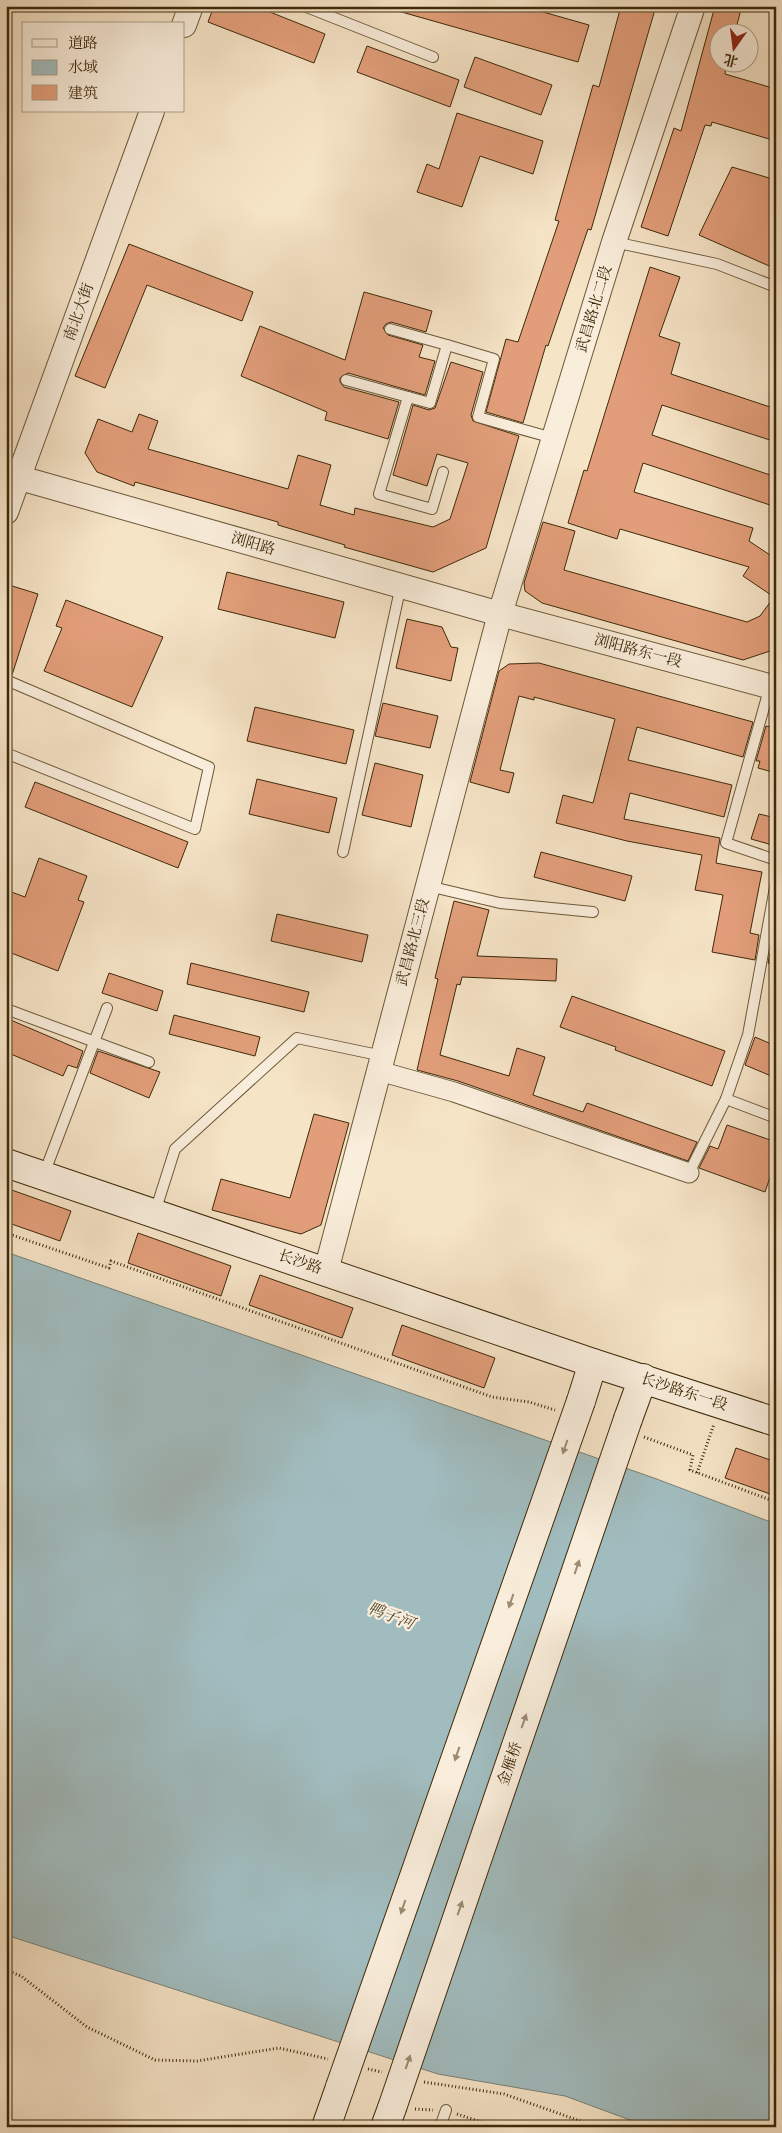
<svg xmlns="http://www.w3.org/2000/svg" width="782" height="2133" font-family="'Libre Bodoni','Noto Serif SC',serif">
  <rect width="100%" height="100%" fill="#f6e4c7"/>
  <filter id="stains"><feTurbulence type="fractalNoise" baseFrequency=".004" numOctaves="4"/><feColorMatrix values="0 0 0 0 .2 0 0 0 0 .09 0 0 0 0 .02 0 0 0 .5 -.17"/></filter>
  <radialGradient id="worn" r=".72"><stop offset=".6" stop-color="#630" stop-opacity="0"/><stop offset="1" stop-color="#630" stop-opacity=".3"/></radialGradient>
  <polygon fill="#a1bcbf" stroke="#798176" points="6,1252 654,1478 776,1524 776,2127 649,2127 565,2096 438,2074 6,1935"/>
  <g fill="#e29e7a" stroke="#3e2909">
    <polygon points="214,6 255,6 325,34 314,63 208,22"/>
    <polygon points="399,6 522,6 589,25 578,62 398,11"/>
    <polygon points="621,6 656,6 591,230 588,229 548,346 546,345 523,423 486,412 506,339 518,342 559,221 555,220 593,85 599,87"/>
    <polygon points="715,6 742,6 735,32 720,32 720,62 726,62 725,74 776,89 776,141 712,122 711,126 705,125 668,236 641,227 674,128 681,131"/>
    <polygon points="367,46 459,80 450,107 357,72"/>
    <polygon points="475,57 552,85 541,115 464,87"/>
    <polygon points="457,113 543,141 533,174 480,156 462,207 417,192 427,164 439,169"/>
    <polygon points="732,167 776,180 776,269 699,235"/>
    <polygon points="129,244 253,292 242,321 147,285 105,388 75,376"/>
    <polygon points="650,267 680,277 659,336 680,343 671,374 776,409 776,442 662,405 652,435 776,477 776,507 643,463 634,492 753,528 749,541 776,559 776,646 773,650 743,660 542,603 525,591 524,583 543,522 575,531 564,570 747,622 760,616 774,597 743,576 749,567 620,529 617,539 568,523 584,470 587,471"/>
    <polygon points="364,292 432,311 426,332 391,322 386,324 383,328 388,335 423,345 419,357 435,361 425,395 348,373 340,378 340,382 344,387 399,402 388,439 325,420 327,412 241,376 260,326 345,360"/>
    <polygon points="451,362 483,372 471,415 473,421 519,436 486,548 433,572 344,547 345,545 278,525 278,522 135,482 134,486 97,472 85,453 98,419 132,432 139,414 158,421 148,449 288,489 298,455 331,465 320,505 354,515 355,508 433,527 450,519 468,463 437,454 427,486 393,475 413,405 429,410 435,408"/>
    <polygon points="227,572 344,602 335,638 218,609"/>
    <polygon points="9,585 38,594 12,675 6,673 6,593"/>
    <polygon points="66,600 163,637 132,707 44,671 62,628 56,626"/>
    <polygon points="407,619 442,627 451,647 458,648 451,681 396,668"/>
    <polygon points="539,663 753,722 743,757 637,727 628,760 732,785 724,817 630,793 624,819 720,838 716,863 762,872 750,933 759,935 755,960 712,952 723,895 695,890 702,855 627,841 556,823 563,795 593,803 615,719 534,697 534,700 519,696 500,770 514,773 509,793 470,782 499,671 509,664"/>
    <polygon points="383,703 438,716 430,748 375,736"/>
    <polygon points="255,707 354,730 346,764 247,741"/>
    <polygon points="766,726 776,728 776,773 758,768 760,761 756,761"/>
    <polygon points="375,763 423,775 411,827 362,815"/>
    <polygon points="257,779 337,798 329,833 249,814"/>
    <polygon points="35,782 188,842 178,868 25,807"/>
    <polygon points="759,814 776,818 776,846 751,839"/>
    <polygon points="541,852 632,876 625,901 534,877"/>
    <polygon points="39,858 87,876 78,900 84,902 58,971 6,951 6,890 25,897"/>
    <polygon points="454,901 489,910 477,956 557,959 556,981 462,977 460,985 457,984 440,1055 509,1076 517,1048 545,1057 533,1095 583,1112 587,1103 697,1142 688,1161 458,1081 417,1070 438,979 435,978"/>
    <polygon points="277,914 368,935 362,962 271,941"/>
    <polygon points="773,938 776,938 776,964 768,963"/>
    <polygon points="191,963 309,992 304,1012 187,984"/>
    <polygon points="109,973 163,991 157,1011 102,993"/>
    <polygon points="572,996 725,1051 712,1086 615,1050 616,1047 560,1027"/>
    <polygon points="174,1015 260,1037 255,1056 169,1034"/>
    <polygon points="6,1018 83,1051 77,1068 68,1065 63,1076 6,1052"/>
    <polygon points="755,1037 776,1046 776,1078 745,1065"/>
    <polygon points="98,1051 160,1072 149,1098 90,1073"/>
    <polygon points="314,1114 349,1123 321,1225 301,1234 212,1210 221,1179 290,1198"/>
    <polygon points="727,1125 776,1142 776,1160 765,1192 699,1168 710,1146 718,1149"/>
    <polygon points="6,1188 71,1211 60,1241 6,1222"/>
    <polygon points="138,1233 231,1266 221,1296 128,1263"/>
    <polygon points="260,1275 353,1308 342,1338 249,1305"/>
    <polygon points="402,1325 495,1358 484,1388 392,1355"/>
    <polygon points="736,1448 776,1462 776,1496 725,1478"/>
  </g>
  <g fill="none" stroke-linecap="round" stroke-linejoin="round">
    <g stroke="#6c5838" stroke-width="12">
      <g id="service">
        <polyline points="304,6 433,57"/>
        <polyline points="614,242 717,264 776,287"/>
        <polyline points="390,329 447,345"/>
        <polyline points="346,380 408,397"/>
        <polyline points="443,472 432,509 379,494 408,397 430,403 447,345 494,359 478,417 553,438"/>
        <polyline points="6,680 209,767 195,829 8,754 6,760"/>
        <polyline points="770,686 726,843 776,860"/>
        <polyline points="343,852 401,585"/>
        <polyline points="428,886 500,903 593,912"/>
        <polyline points="6,1009 149,1062"/>
        <polyline points="726,1099 776,1118"/>
        <polyline points="689,1173 726,1099 748,1035 776,882"/>
        <polyline points="44,1174 107,1008"/>
        <polyline points="155,1212 175,1149 297,1038 383,1056"/>
        <polyline points="440,2127 446,2110"/>
      </g>
    </g>
    <g stroke="#6c5838" stroke-width="21">
      <polyline id="minor" points="379,1071 454,1092 689,1173"/>
    </g>
    <g stroke="#6c5838" stroke-width="26">
      <g id="tertiary">
        <polyline points="184,25 191,6"/>
        <polyline points="6,474 500,614 776,688"/>
        <polyline points="6,512 152,111"/>
        <polyline points="326,1271 500,614 614,242 693,6"/>
      </g>
    </g>
    <g stroke="#3e2909" stroke-width="30">
      <g id="secondary">
        <polyline points="6,1163 593,1363 776,1422"/>
        <polyline points="581,1401 593,1363"/>
        <polyline points="628,1419 643,1378"/>
        <polyline points="326,2127 340,2087"/>
        <polyline points="385,2127 392,2108"/>
      </g>
    </g>
    <g stroke="#3e2909" stroke-width="3" stroke-dasharray="1 2.5" stroke-linecap="butt">
      <polyline points="6,1233 109,1268 111,1261 492,1397 529,1402 555,1410"/>
      <polyline points="644,1437 693,1455 690,1470 776,1502"/>
      <polyline points="697,1473 714,1424"/>
      <polyline points="6,1970 21,1976 87,2027 155,2060 197,2061 279,2048 328,2059"/>
      <polyline points="368,2069 382,2072"/>
      <polyline points="424,2082 504,2094 597,2127"/>
      <polyline points="415,2109 433,2110"/>
      <polyline points="457,2114 496,2127"/>
    </g>
    <use href="#service" stroke="#f9eddb" stroke-width="10"/>
    <use href="#minor" stroke="#f9eddb" stroke-width="19"/>
    <use href="#tertiary" stroke="#f9eddb" stroke-width="24"/>
    <use href="#secondary" stroke="#f9eddb" stroke-width="28"/>
    <g stroke="#3e2909" stroke-width="30" stroke-linecap="butt">
      <g id="secondary-bridge">
        <polyline points="340,2087 581,1401"/>
        <polyline points="392,2108 628,1419"/>
      </g>
    </g>
    <use href="#secondary-bridge" stroke="#f9eddb" stroke-width="28"/>
  </g>
  <defs><path id="oneway-solid" d="M-6-.8H1V-3.2L6.5 0L1 3.2V.8H-6Z" transform="scale(1.25)"/></defs>
  <g fill="#9c8b72">
    <use href="#oneway-solid" transform="translate(565 1447) rotate(109)"/>
    <use href="#oneway-solid" transform="translate(577 1567) rotate(-71)"/>
    <use href="#oneway-solid" transform="translate(511 1601) rotate(109)"/>
    <use href="#oneway-solid" transform="translate(524 1721) rotate(-71)"/>
    <use href="#oneway-solid" transform="translate(457 1754) rotate(109)"/>
    <use href="#oneway-solid" transform="translate(403 1907) rotate(109)"/>
    <use href="#oneway-solid" transform="translate(460 1908) rotate(-71)"/>
    <use href="#oneway-solid" transform="translate(408 2062) rotate(-71)"/>
  </g>
  <g text-anchor="middle" dominant-baseline="central" stroke-width="4.5" stroke-linejoin="round" paint-order="stroke">
    <g font-size="15" fill="#3e2909" stroke="#f9eddb">
      <text transform="translate(594 309) rotate(-73)">武昌路北二段</text>
      <text transform="translate(79 312) rotate(-70)">南北大街</text>
      <text transform="translate(253 544) rotate(16)">浏阳路</text>
      <text transform="translate(638 651) rotate(15)">浏阳路东一段</text>
      <text transform="translate(413 942) rotate(-75)">武昌路北三段</text>
      <text transform="translate(300 1262) rotate(19)">长沙路</text>
      <text transform="translate(684 1392) rotate(18)">长沙路东一段</text>
      <text transform="translate(510 1764) rotate(-71)">金雁桥</text>
    </g>
    <g font-size="16" font-style="italic" fill="#574e36" stroke="#f9eddb">
      <text transform="translate(391 1616) rotate(21)">鸭子河</text>
    </g>
  </g>
  <rect width="782" height="2133" fill="none" stroke="#f6e4c7" stroke-width="25"/>
  <rect x="8" y="8" width="767" height="2118" fill="none" stroke="#3e2909" stroke-width="2.5"/>
  <rect x="12" y="12" width="757" height="2108" fill="none" stroke="#3e2909"/>
  <rect x="22" y="22" width="162" height="90" fill="#f9eddb" stroke="#ae9f87"/>
  <rect x="32" y="39" width="25" height="8" fill="#f9eddb" stroke="#ae9f87"/>
  <text x="68" y="48" font-size="15" fill="#3e2909">道路</text>
  <rect x="32" y="60" width="25" height="15" fill="#a1bcbf" stroke="#ae9f87"/>
  <text x="68" y="72" font-size="15" fill="#3e2909">水域</text>
  <rect x="32" y="85" width="25" height="15" fill="#e29e7a" stroke="#ae9f87"/>
  <text x="68" y="98" font-size="15" fill="#3e2909">建筑</text>
  <g transform="translate(734 48) rotate(194)"><circle r="24" fill="#f9eddb" stroke="#ae9f87"/>
  <path d="M0-4L9 19L0 12L-9 19Z" fill="#8f2418"/>
  <text y="-8" font-size="14" font-weight="bold" text-anchor="middle" fill="#3e2909">北</text>
  </g>
  <rect width="100%" height="100%" filter="url(#stains)"/>
  <rect width="100%" height="100%" fill="url(#worn)"/>
</svg>
